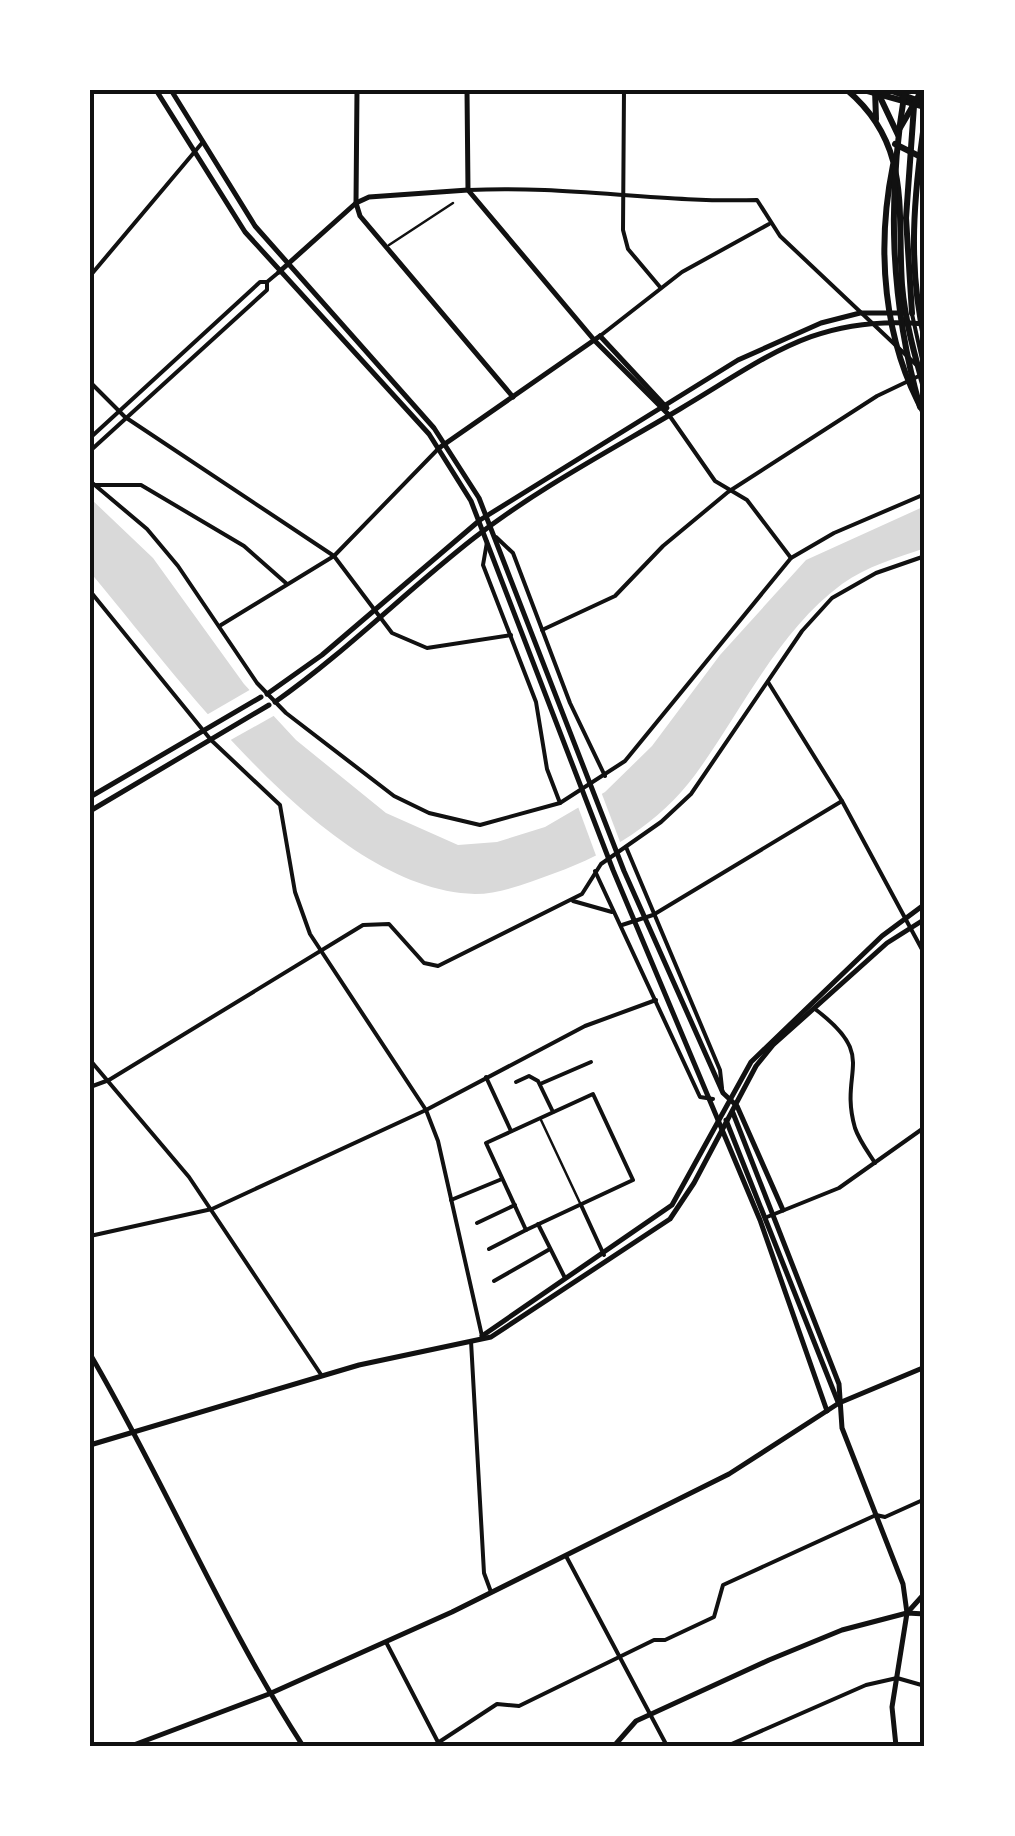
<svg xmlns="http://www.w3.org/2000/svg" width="1015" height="1836" font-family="Figtree,sans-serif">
  <rect width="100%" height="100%" fill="#fff"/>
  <path fill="#d9d9d9" d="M90,498L153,558L244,684L296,740L386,813L458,845L497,842L545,827L605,792L652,746L720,655L806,560L925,506V548C897,558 867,566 842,584C778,631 741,712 695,775C659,823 610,853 555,873C529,882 502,894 475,894C328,890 177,675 90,572Z"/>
  <g fill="#fff">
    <polygon points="253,688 277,714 227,742 203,717"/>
    <polygon points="600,789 622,847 598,861 577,804"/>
  </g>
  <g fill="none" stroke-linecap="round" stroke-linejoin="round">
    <g stroke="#111" stroke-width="2.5">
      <polyline points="389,245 453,203"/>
      <polyline points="541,1120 580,1203"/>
    </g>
    <g stroke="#111" stroke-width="4">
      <polyline points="624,90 623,230 628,249 660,287"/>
      <path d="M469,190C566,185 660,203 757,200L780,236L925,373"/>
      <polyline points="90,276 202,143"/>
      <polyline points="912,314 925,373"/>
      <polyline points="600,336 682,272 769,224"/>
      <polyline points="90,382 125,417 334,556 392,633 427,648 511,635"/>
      <polyline points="669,415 715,481 747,500 791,558"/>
      <polyline points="90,438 260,282 267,282 279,272"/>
      <polyline points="90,451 267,290 267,282"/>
      <polyline points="90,481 147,529 178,566 257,683 286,713 394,796 429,813 480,825 560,803 625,761 791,558 834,533 925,494"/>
      <polyline points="95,485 141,485 244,546 287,584"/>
      <polyline points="496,537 513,553 570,703 605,776"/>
      <polyline points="487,542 483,565 536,702 547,769 560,803"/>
      <polyline points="90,591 211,740 280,805 295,892 310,934 426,1110 438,1141 482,1336"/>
      <polyline points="221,625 334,556 439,448"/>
      <polyline points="542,630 615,596 663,546 728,492 877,396 921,375"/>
      <polyline points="768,682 842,801 925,955"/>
      <polyline points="626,847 720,1070 722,1088"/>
      <polyline points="595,871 700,1097 713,1099"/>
      <polyline points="573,901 612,912"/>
      <polyline points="622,925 653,915 842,801"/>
      <path d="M815,1009C880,1058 838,1069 855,1128C859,1140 868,1152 875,1163"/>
      <polyline points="90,1060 189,1177 322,1376"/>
      <polyline points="486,1077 511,1131"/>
      <polyline points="516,1082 529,1076 538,1081 553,1112"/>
      <polyline points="540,1084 591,1062"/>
      <polyline points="90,1087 109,1080 363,925 389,924 424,963 438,966 582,894 601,864 661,822 691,794 802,631 832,598 876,573 925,556"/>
      <polygon points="593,1094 633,1180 526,1230 486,1143"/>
      <polyline points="451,1200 502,1179"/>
      <polyline points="581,1205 604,1255"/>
      <polyline points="767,1217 839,1188 925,1127"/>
      <polyline points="477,1223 515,1205"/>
      <polyline points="538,1224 565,1278"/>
      <polyline points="90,1236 212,1209 426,1110 585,1026 656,1000"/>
      <polyline points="489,1249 526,1230"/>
      <polyline points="494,1281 550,1249"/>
      <polyline points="471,1341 484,1573 491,1592"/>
      <polyline points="566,1556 667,1746"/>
      <polyline points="386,1642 440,1746"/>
      <polyline points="433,1746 497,1704 519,1706 654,1640 665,1640 714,1617 723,1585 876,1515 885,1517 925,1499"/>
      <polyline points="727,1746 866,1685 897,1678 925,1686"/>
    </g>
    <g stroke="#111" stroke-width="5">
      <polyline points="357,90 356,203 360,216 513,397"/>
      <polyline points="467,90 468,190 595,341 669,415"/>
      <polyline points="279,272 356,203 369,197 468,190"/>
      <polyline points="600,336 667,408"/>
      <polyline points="439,448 600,336"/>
      <polyline points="907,1613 925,1593"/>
    </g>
    <g stroke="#111" stroke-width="5">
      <polyline points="156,90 245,232 429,434 471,501 613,870 760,1220 827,1411"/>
      <polyline points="171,90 255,226 434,428 479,498 624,871 723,1093 737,1106 783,1210"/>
      <polyline points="267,694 322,655 480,520 738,360 821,323 860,313 902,313"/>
      <path d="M275,702C346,652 406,591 474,538C537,489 611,450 680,409C768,357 816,314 925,324"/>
      <polyline points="90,797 261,697"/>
      <polyline points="90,811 269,705"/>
      <polyline points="733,1113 839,1384 842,1428 903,1584 907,1613 892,1707 896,1746"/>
      <polyline points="726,1120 838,1402"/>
      <polyline points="482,1336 672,1205 751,1062 882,936 925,904"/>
      <path d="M90,1354C165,1482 222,1621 303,1746"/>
      <polyline points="90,1445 359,1365 491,1337 670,1219 694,1183 756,1066 773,1045 887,943 925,919"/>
      <polyline points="131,1746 269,1694 452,1612 729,1474 839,1403 925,1367"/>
      <polyline points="614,1746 636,1721 769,1660 842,1630 907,1613 925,1614"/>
    </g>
    <g stroke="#111" stroke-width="6">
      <polyline points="864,90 925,107"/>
      <polyline points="880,97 898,135"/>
      <path d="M893,165C876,249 883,341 925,415"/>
      <polyline points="912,313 906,218 914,106"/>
    </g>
    <g stroke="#111" stroke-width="6">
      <path d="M847,90C912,145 897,210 902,285C905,321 915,357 925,391"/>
      <polyline points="875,90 876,119"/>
      <polyline points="889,90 925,103"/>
      <path d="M905,90C887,198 890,301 920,407"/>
      <polyline points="913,90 925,95"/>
      <path d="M925,118C914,194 907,266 925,341"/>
      <polyline points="900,128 922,90"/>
      <polyline points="895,144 925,159"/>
    </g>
  </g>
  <rect width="1015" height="1836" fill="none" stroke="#ffffff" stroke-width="185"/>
  <rect x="92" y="92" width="830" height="1652" fill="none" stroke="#111" stroke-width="4"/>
</svg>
